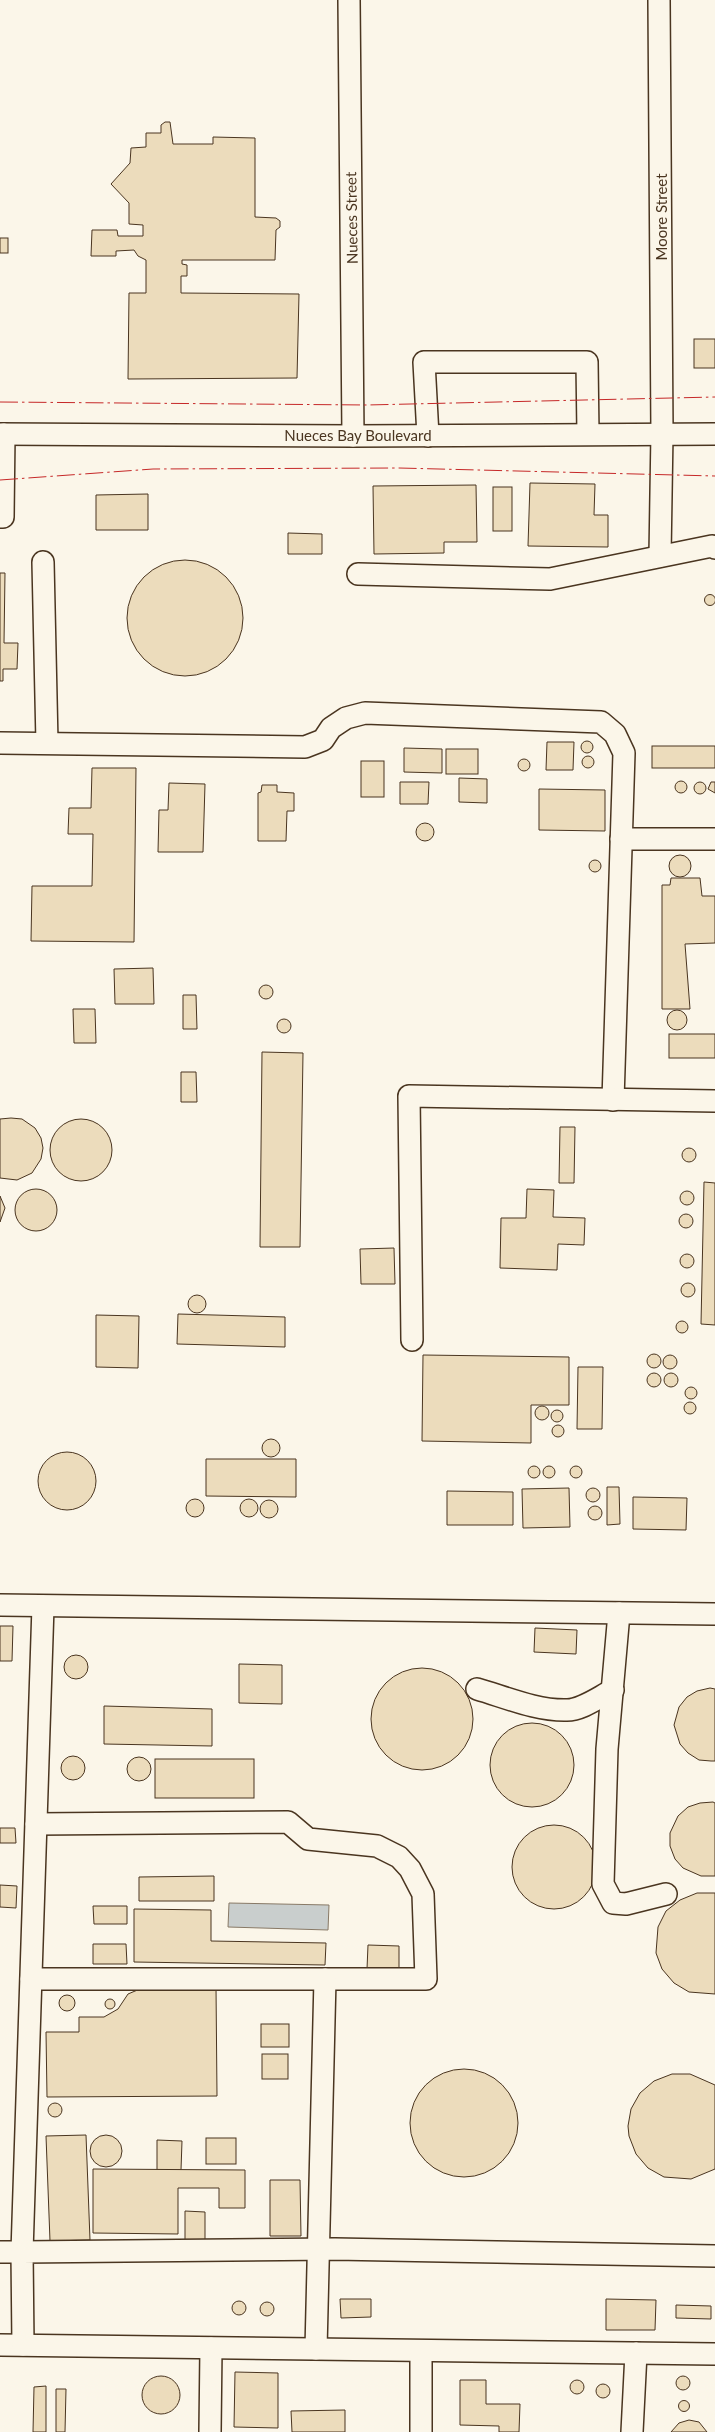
<svg xmlns="http://www.w3.org/2000/svg" width="715" height="2432" font-family="Lato,sans-serif">
  <rect width="100%" height="100%" fill="#fbf6e9"/>
  <polygon fill="#c9cecd" stroke="#887966" points="229,1903 329,1905 328,1930 228,1927"/>
  <g fill="#ecdcbc" stroke="#4a3520">
    <polygon points="165,122 170,122 173,144 213,144 213,137 255,138 255,217 276,218 280,221 280,227 276,230 275,260 182,260 182,264 187,265 187,276 181,276 181,293 299,294 297,378 128,379 129,293 146,293 146,260 138,256 134,250 116,251 116,256 91,256 92,230 117,230 118,236 143,236 143,225 129,224 129,203 111,184 130,163 131,148 146,147 146,133 161,133 161,125"/>
    <rect x="0" y="238" width="8" height="15"/>
    <rect x="694" y="339" width="21" height="29"/>
    <polygon points="530,483 595,484 594,515 608,515 608,547 528,546"/>
    <polygon points="476,485 477,542 444,542 444,553 374,554 373,486"/>
    <rect x="493" y="487" width="19" height="44"/>
    <polygon points="148,494 148,530 96,530 96,495"/>
    <polygon points="288,533 322,534 322,554 288,554"/>
    <circle cx="185" cy="618" r="58"/>
    <polygon points="0,573 5,573 4,643 18,643 17,669 3,669 3,681 0,681"/>
    <circle cx="710" cy="600" r="5.5"/>
    <circle cx="587" cy="747" r="6"/>
    <polygon points="547,742 574,742 573,770 546,770"/>
    <rect x="652" y="746" width="63" height="22"/>
    <polygon points="404,748 442,749 442,773 404,772"/>
    <rect x="446" y="749" width="32" height="25"/>
    <circle cx="588" cy="762" r="6"/>
    <circle cx="524" cy="765" r="6"/>
    <rect x="361" y="761" width="23" height="36"/>
    <polygon points="92,768 136,768 134,942 31,941 32,886 92,886 93,834 68,834 69,808 91,808"/>
    <polygon points="459,778 487,779 487,803 459,802"/>
    <circle cx="681" cy="787" r="6"/>
    <polygon points="400,782 429,782 428,804 400,804"/>
    <polygon points="711,782 715,782 715,793 708,789"/>
    <circle cx="700" cy="788" r="6"/>
    <polygon points="169,783 205,784 203,852 158,852 159,810 168,810"/>
    <polygon points="262,785 277,785 277,792 294,793 294,811 287,811 286,841 258,841 258,793 261,792"/>
    <polygon points="539,789 605,790 605,831 539,830"/>
    <circle cx="425" cy="832" r="9"/>
    <circle cx="680" cy="866" r="11"/>
    <circle cx="595" cy="866" r="6"/>
    <polygon points="671,878 700,878 702,896 715,896 715,943 685,944 690,1009 662,1009 662,885 670,885"/>
    <polygon points="153,968 154,1004 115,1004 114,969"/>
    <circle cx="266" cy="992" r="7"/>
    <polygon points="183,995 196,995 197,1029 183,1029"/>
    <polygon points="73,1009 95,1009 96,1043 74,1043"/>
    <circle cx="677" cy="1020" r="10"/>
    <circle cx="284" cy="1026" r="7"/>
    <rect x="669" y="1034" width="46" height="24"/>
    <polygon points="262,1052 303,1053 300,1247 260,1247"/>
    <polygon points="181,1072 196,1072 197,1102 181,1102"/>
    <polygon points="11,1118 22,1119 35,1128 41,1138 43,1148 41,1159 32,1173 17,1180 0,1178 0,1119"/>
    <circle cx="81" cy="1150" r="31"/>
    <polygon points="560,1127 575,1127 574,1183 559,1183"/>
    <circle cx="689" cy="1155" r="7"/>
    <polygon points="704,1182 715,1183 715,1325 701,1324"/>
    <polygon points="527,1189 554,1190 553,1217 585,1218 584,1245 558,1244 557,1270 500,1268 501,1218 526,1218"/>
    <circle cx="36" cy="1210" r="21"/>
    <circle cx="687" cy="1198" r="7"/>
    <polygon points="0,1196 5,1208 0,1222"/>
    <circle cx="686" cy="1221" r="7"/>
    <polygon points="394,1248 395,1284 361,1284 360,1249"/>
    <circle cx="687" cy="1261" r="7"/>
    <circle cx="688" cy="1290" r="7"/>
    <circle cx="197" cy="1304" r="9"/>
    <polygon points="178,1314 285,1317 285,1347 177,1344"/>
    <polygon points="96,1315 139,1316 138,1368 96,1367"/>
    <circle cx="682" cy="1327" r="6"/>
    <circle cx="654" cy="1361" r="7"/>
    <circle cx="670" cy="1362" r="7"/>
    <polygon points="423,1355 569,1357 569,1405 531,1405 531,1443 422,1441"/>
    <polygon points="578,1367 603,1367 602,1429 577,1429"/>
    <circle cx="654" cy="1380" r="7"/>
    <circle cx="671" cy="1380" r="7"/>
    <circle cx="691" cy="1393" r="6"/>
    <circle cx="690" cy="1408" r="6"/>
    <circle cx="542" cy="1413" r="7"/>
    <circle cx="557" cy="1416" r="6"/>
    <circle cx="558" cy="1431" r="6"/>
    <circle cx="271" cy="1448" r="9"/>
    <circle cx="67" cy="1481" r="29"/>
    <polygon points="206,1459 296,1459 296,1497 206,1496"/>
    <circle cx="576" cy="1472" r="6"/>
    <circle cx="549" cy="1472" r="6"/>
    <circle cx="534" cy="1472" r="6"/>
    <polygon points="607,1487 619,1487 620,1524 607,1525"/>
    <circle cx="593" cy="1495" r="7"/>
    <polygon points="569,1488 570,1527 523,1528 522,1489"/>
    <polygon points="447,1491 513,1492 513,1525 447,1525"/>
    <polygon points="633,1497 687,1498 686,1530 633,1529"/>
    <circle cx="249" cy="1508" r="9"/>
    <circle cx="195" cy="1508" r="9"/>
    <circle cx="269" cy="1509" r="9"/>
    <circle cx="595" cy="1513" r="7"/>
    <polygon points="0,1626 13,1626 12,1661 0,1661"/>
    <polygon points="535,1628 577,1630 576,1654 534,1652"/>
    <circle cx="76" cy="1667" r="12"/>
    <polygon points="239,1664 282,1665 282,1704 239,1703"/>
    <circle cx="422" cy="1719" r="51"/>
    <polygon points="710,1688 715,1689 715,1761 711,1761 699,1760 688,1753 680,1744 674,1725 679,1707 687,1697 697,1691"/>
    <polygon points="104,1706 212,1709 212,1746 104,1744"/>
    <circle cx="532" cy="1765" r="42"/>
    <circle cx="73" cy="1768" r="12"/>
    <circle cx="139" cy="1769" r="12"/>
    <rect x="155" y="1759" width="99" height="39"/>
    <polygon points="713,1802 715,1803 715,1876 701,1876 683,1868 675,1859 670,1846 670,1833 678,1816 688,1807 700,1803"/>
    <circle cx="554" cy="1867" r="42"/>
    <polygon points="0,1828 15,1828 16,1843 0,1843"/>
    <polygon points="214,1876 214,1901 139,1901 139,1877"/>
    <polygon points="0,1885 17,1886 16,1908 0,1907"/>
    <polygon points="697,1893 715,1893 715,1994 689,1992 674,1983 662,1969 656,1953 658,1927 666,1911 680,1900"/>
    <polygon points="93,1906 127,1906 127,1924 94,1924"/>
    <polygon points="134,1909 211,1910 211,1941 326,1943 325,1965 134,1962"/>
    <polygon points="93,1944 126,1944 127,1964 93,1964"/>
    <polygon points="368,1945 399,1946 399,1969 367,1969"/>
    <polygon points="147,1986 216,1986 217,2096 47,2097 46,2032 79,2032 79,2017 104,2017 118,2009 128,1994"/>
    <circle cx="67" cy="2003" r="8"/>
    <circle cx="110" cy="2004" r="5"/>
    <rect x="261" y="2024" width="28" height="23"/>
    <rect x="262" y="2054" width="26" height="25"/>
    <circle cx="464" cy="2123" r="54"/>
    <polygon points="672,2074 690,2074 715,2085 715,2169 691,2179 664,2177 648,2168 636,2154 629,2136 628,2126 631,2109 640,2093 654,2081"/>
    <circle cx="55" cy="2110" r="7"/>
    <polygon points="86,2135 90,2240 50,2241 46,2136"/>
    <circle cx="106" cy="2151" r="16"/>
    <rect x="206" y="2138" width="30" height="26"/>
    <polygon points="157,2140 182,2141 181,2170 157,2170"/>
    <polygon points="93,2169 245,2170 245,2208 219,2208 219,2188 178,2188 178,2234 93,2233"/>
    <polygon points="270,2180 300,2180 301,2236 270,2236"/>
    <polygon points="185,2211 205,2212 205,2240 185,2240"/>
    <polygon points="340,2299 371,2299 371,2317 341,2318"/>
    <polygon points="606,2299 656,2300 655,2330 606,2330"/>
    <circle cx="239" cy="2308" r="7"/>
    <circle cx="267" cy="2309" r="7"/>
    <polygon points="676,2305 711,2306 711,2319 676,2318"/>
    <polygon points="235,2372 278,2373 278,2428 234,2427"/>
    <circle cx="683" cy="2383" r="7"/>
    <circle cx="161" cy="2395" r="19"/>
    <polygon points="460,2380 486,2380 486,2404 520,2404 519,2432 499,2432 499,2426 460,2425"/>
    <circle cx="577" cy="2387" r="7"/>
    <circle cx="603" cy="2391" r="7"/>
    <polygon points="46,2386 46,2432 33,2432 34,2387"/>
    <polygon points="56,2389 66,2389 65,2432 56,2432"/>
    <circle cx="684" cy="2406" r="5.5"/>
    <polygon points="345,2410 345,2432 292,2432 291,2411"/>
    <polygon points="689,2420 699,2422 707,2432 671,2432 679,2423"/>
  </g>
  <g fill="none" stroke-linecap="round" stroke-linejoin="round">
    <g stroke="#4a3520" stroke-width="24">
      <g id="minor">
        <polyline points="349,0 353,436"/>
        <polyline points="659,0 662,433 660,556"/>
        <polyline points="0,434 353,436 715,434"/>
        <polyline points="428,436 424,362 587,362 588,434"/>
        <polyline points="0,517 3,517 4,434"/>
        <polyline points="43,562 47,743"/>
        <polyline points="358,574 550,579 712,546 715,548"/>
        <polyline points="0,743 305,747 323,740 331,728 346,718 365,713 601,722 615,734 624,753 613,1100"/>
        <polyline points="621,839 715,839"/>
        <polyline points="412,1340 409,1096 715,1101"/>
        <polyline points="0,1605 715,1614"/>
        <polyline points="619,1613 607,1749 603,1884 613,1903 626,1904 666,1894"/>
        <path d="M477,1689C505,1697 537,1711 567,1710C582,1710 599,1697 613,1690"/>
        <polyline points="31,1979 426,1979 423,1894 410,1869 399,1857 377,1846 308,1839 288,1822 36,1824"/>
        <polyline points="0,2252 22,2252 43,1606"/>
        <polyline points="0,2345 715,2354"/>
        <polyline points="23,2345 22,2252 335,2249 715,2256"/>
        <polyline points="316,2349 325,1979"/>
        <polyline points="210,2432 211,2348"/>
        <polyline points="421,2432 421,2351"/>
        <polyline points="632,2432 636,2353"/>
      </g>
    </g>
    <use href="#minor" stroke="#fbf6e9" stroke-width="21"/>
    <g stroke="#c62828" stroke-width="1" stroke-dasharray="18 4 2.5 4" stroke-linecap="butt">
      <polyline points="0,402 367,405 715,397"/>
      <polyline points="0,480 153,469 399,468 715,476"/>
    </g>
  </g>
  <g text-anchor="middle" dominant-baseline="central" stroke-width="4" stroke-linejoin="round" paint-order="stroke">
    <g font-size="15" fill="#4a3520" stroke="#fbf6e9">
      <text transform="translate(661 217) rotate(-90)">Moore Street</text>
      <text transform="translate(351 218) rotate(-91)">Nueces Street</text>
      <text x="358" y="435">Nueces Bay Boulevard</text>
    </g>
  </g>
</svg>
